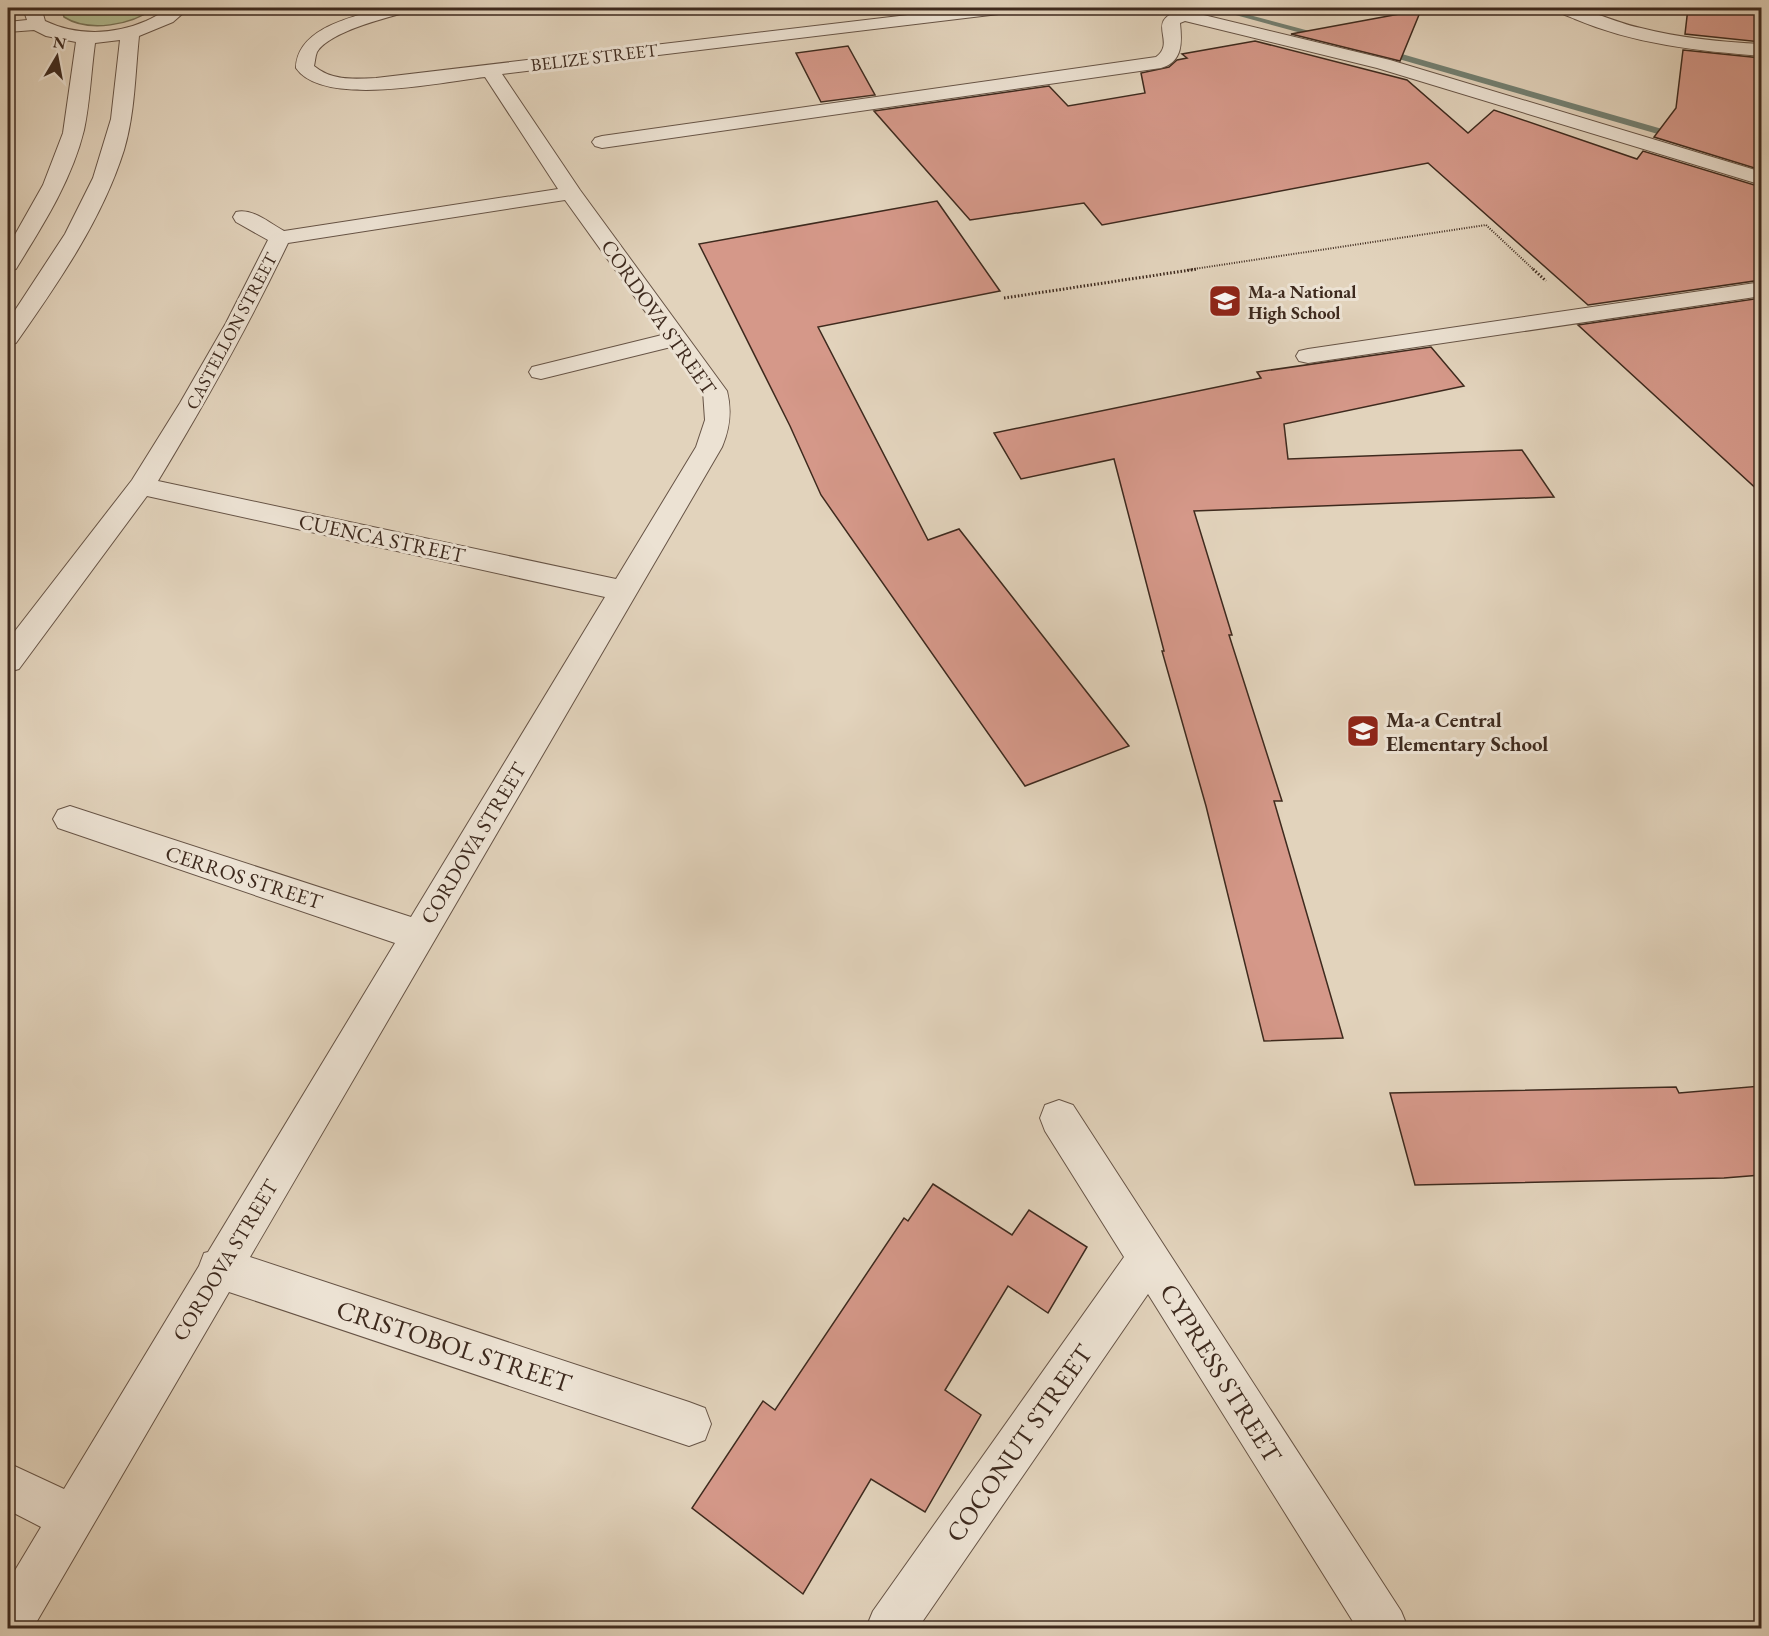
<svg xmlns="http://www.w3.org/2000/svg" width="1769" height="1636" font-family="'EB Garamond',serif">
  <rect width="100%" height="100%" fill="#e2d3bc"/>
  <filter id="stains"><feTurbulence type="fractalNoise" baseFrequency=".00333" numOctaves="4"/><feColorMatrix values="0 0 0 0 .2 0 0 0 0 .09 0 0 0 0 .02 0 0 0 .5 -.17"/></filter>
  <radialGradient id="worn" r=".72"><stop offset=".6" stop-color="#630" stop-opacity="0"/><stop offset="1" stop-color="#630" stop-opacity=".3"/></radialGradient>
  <path fill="#b2bc92" stroke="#787358" stroke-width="1.5" d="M64,8H154C132,25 89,33 64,17L62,11Z"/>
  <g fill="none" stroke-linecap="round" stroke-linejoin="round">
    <g fill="#738072" fill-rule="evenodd">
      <polygon points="1210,8 1223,8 1332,37 1327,40"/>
      <polygon points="1381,48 1683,135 1684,137 1675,139 1378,53 1378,49"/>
    </g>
  </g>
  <g fill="#d59889" stroke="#3e2a1e" stroke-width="1.5">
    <polygon points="1688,8 1761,8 1761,42 1685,34"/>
    <polygon points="1421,10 1400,61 1291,34"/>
    <polygon points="1255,41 1407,80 1468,133 1494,110 1637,159 1643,151 1761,187 1761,280 1588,305 1428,163 1102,225 1084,203 970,220 874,111 1049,86 1068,106 1145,93 1141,73 1169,67 1177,60 1187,58 1182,54"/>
    <polygon points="848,46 875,95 821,102 796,53"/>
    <polygon points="1683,50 1761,58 1761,170 1654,137 1676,108"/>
    <polygon points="937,201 1000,291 818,327 928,540 959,529 1129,746 1025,786 821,495 790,426 699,244"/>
    <polygon points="1761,298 1761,493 1578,325"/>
    <polygon points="1431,347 1464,386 1284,424 1288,459 1522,450 1554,497 1194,511 1232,635 1229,635 1282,801 1274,801 1343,1038 1264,1041 1206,806 1162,651 1164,651 1114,459 1021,479 994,433 1261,378 1257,372"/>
    <polygon points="1761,1086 1761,1175 1724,1178 1415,1185 1390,1093 1676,1087 1679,1093"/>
    <polygon points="933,1184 1012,1235 1029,1210 1087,1247 1048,1313 1008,1286 945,1390 981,1415 925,1512 871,1479 803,1594 692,1508 763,1401 775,1410 904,1218 908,1221"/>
  </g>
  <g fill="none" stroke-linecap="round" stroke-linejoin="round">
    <g stroke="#675446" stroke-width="2">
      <g id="minor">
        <path d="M30,8H48L43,14L45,21C76,36 114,35 146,21C163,13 169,6 189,8L173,22L139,36C135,74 135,113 124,150C102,220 58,283 16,343L8,345V321L65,234L93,178L111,119L120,40L95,43C91,72 90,102 84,130C72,179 45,222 19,264L16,269L8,271V247L43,185L63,133L76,42L46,36L34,30L8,32V22L27,20L25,14Z"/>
        <path d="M384,8H410L407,12C385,18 329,32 317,52C315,57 315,62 314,66C332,81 354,79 376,78L967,8H1016L1013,12L1007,13L502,74L580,190L727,391C732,411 730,428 722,447L250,1257L689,1402L705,1408L711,1424L705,1440L689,1446L229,1292L33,1628H8V1582L41,1527L8,1510V1463L64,1489L199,1266L204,1253L208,1252L395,943L58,828L53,819L58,810L70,806L411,917L605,597L147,496L19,669L8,672V640L132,480L180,403L226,323L268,240L236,222L233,217L236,212C253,208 269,223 284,231L558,189L485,77C442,82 323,108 296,68C297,28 352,17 384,8ZM565,200L662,335L532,367L529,372L532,377L541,379L671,347L703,391L705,420L696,447L616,579L158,481C205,403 249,325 288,243Z"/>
        <path d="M1555,8C1584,5 1612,22 1641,28C1680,38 1721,42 1762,44V56C1698,51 1634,44 1575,19C1568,16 1560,14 1555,8Z"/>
        <path d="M1183,10L1390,60L1762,172V185L1377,68L1185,21L1180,23C1182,42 1183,62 1161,68L602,148L595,146L592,142L595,138L602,136L1156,57C1178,41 1142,20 1183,10Z"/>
        <polygon points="1762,282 1762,296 1308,363 1299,361 1296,356 1299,351 1308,349"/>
        <polygon points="1059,1100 1073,1105 1401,1611 1408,1628 1357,1628 1148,1294 918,1628 866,1628 873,1611 1124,1257 1045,1131 1040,1118 1045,1105"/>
      </g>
    </g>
    <polyline stroke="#3e2a1e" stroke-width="2" stroke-dasharray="1 1.5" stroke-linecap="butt" points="1187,270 1486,225 1534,270"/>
    <g stroke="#3e2a1e" stroke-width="3" stroke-dasharray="1.5 2" stroke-linecap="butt">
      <polyline points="1533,269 1546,281"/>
      <polyline points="1004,298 1197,269"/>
    </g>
    <use href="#minor" fill="#ece2d3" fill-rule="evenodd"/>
  </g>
  <defs>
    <g id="school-square" transform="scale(1.725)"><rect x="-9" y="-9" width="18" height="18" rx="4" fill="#8f2418" stroke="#ece2d3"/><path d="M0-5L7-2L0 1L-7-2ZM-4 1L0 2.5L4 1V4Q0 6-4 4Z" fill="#fff"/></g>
  </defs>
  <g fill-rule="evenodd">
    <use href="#school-square" x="1225" y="301"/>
    <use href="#school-square" x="1363" y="731"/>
  </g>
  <g text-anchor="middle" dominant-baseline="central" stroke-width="6" stroke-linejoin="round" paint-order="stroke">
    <g font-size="18" fill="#3e2a1e" stroke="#ece2d3">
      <text transform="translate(594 57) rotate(-7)">BELIZE STREET</text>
      <text transform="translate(231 331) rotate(-62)">CASTELLON STREET</text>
    </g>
    <g font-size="18" font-weight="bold" fill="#3e2a1e" stroke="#ece2d3" text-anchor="start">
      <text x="1248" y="291">Ma-a National<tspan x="1248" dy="21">High School</tspan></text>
    </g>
    <g font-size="21" fill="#3e2a1e" stroke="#ece2d3">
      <text transform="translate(659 317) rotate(55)">CORDOVA STREET</text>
      <text transform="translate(382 538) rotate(12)">CUENCA STREET</text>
      <text transform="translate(473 843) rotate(-59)">CORDOVA STREET</text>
      <text transform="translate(244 877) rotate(18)">CERROS STREET</text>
      <text transform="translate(225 1260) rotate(-59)">CORDOVA STREET</text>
    </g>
    <g font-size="21" font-weight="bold" fill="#3e2a1e" stroke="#ece2d3" text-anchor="start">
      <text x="1386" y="719">Ma-a Central<tspan x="1386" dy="24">Elementary School</tspan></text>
    </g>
    <g font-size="26" fill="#3e2a1e" stroke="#ece2d3">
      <text transform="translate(454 1346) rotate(18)">CRISTOBOL STREET</text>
      <text transform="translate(1221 1373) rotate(58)">CYPRESS STREET</text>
      <text transform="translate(1019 1443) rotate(-55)">COCONUT STREET</text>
    </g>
  </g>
  <rect width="1769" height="1636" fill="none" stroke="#e2d3bc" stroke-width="30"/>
  <rect x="9" y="9" width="1751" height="1618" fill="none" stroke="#3e2a1e" stroke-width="3"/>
  <rect x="15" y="15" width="1739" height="1606" fill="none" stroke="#3e2a1e" stroke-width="1.5"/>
  <g transform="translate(57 57) rotate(10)" stroke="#ece2d3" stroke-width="4.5" paint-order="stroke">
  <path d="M0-4.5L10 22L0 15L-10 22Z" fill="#3e2a1e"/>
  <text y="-9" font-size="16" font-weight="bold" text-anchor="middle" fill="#3e2a1e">N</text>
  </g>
  <rect width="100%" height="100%" filter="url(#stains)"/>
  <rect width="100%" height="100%" fill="url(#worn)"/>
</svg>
